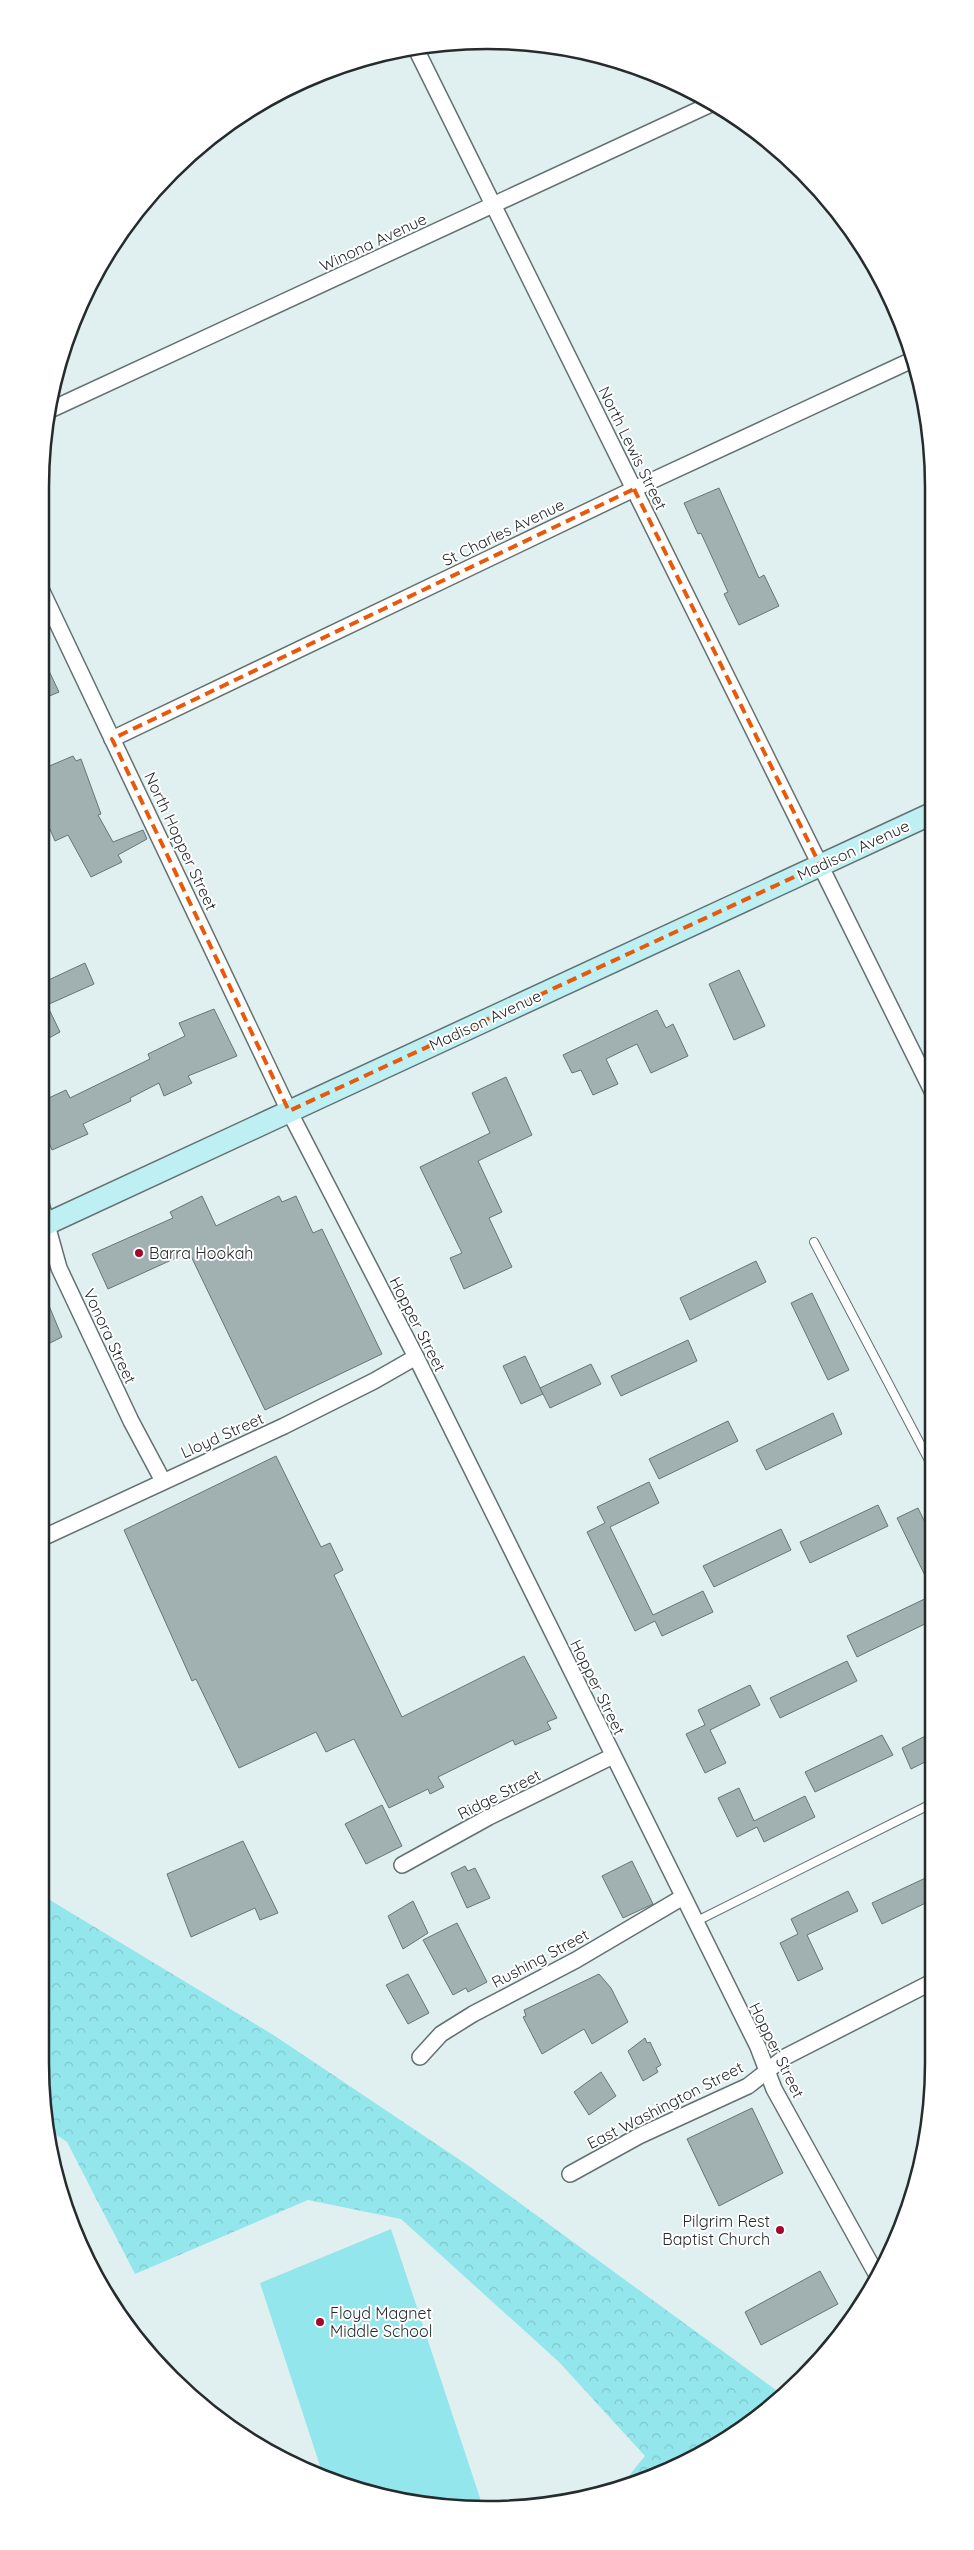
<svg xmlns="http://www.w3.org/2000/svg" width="974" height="2550" font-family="Quicksand,sans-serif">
  <defs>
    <pattern id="forest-crowns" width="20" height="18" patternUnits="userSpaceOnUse" patternTransform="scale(1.25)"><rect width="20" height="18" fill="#93e7ec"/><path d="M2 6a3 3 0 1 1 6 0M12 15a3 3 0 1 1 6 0" fill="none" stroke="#7fc6cb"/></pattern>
  </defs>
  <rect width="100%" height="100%" fill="#e0eff0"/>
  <polygon fill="url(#forest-crowns)" points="40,1894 275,2036 469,2166 780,2393 735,2435 658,2476 619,2488 645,2456 559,2362 401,2219 308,2200 135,2274 67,2142 51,2131 40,2063"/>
  <polygon fill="#93e7ec" points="391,2229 482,2504 428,2506 344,2486 324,2478 260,2283"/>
  <g fill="#a1b0b1" stroke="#677575">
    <polygon points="719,488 759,578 764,575 779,606 739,625 724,594 728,592 701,533 698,534 684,503"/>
    <polygon points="40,652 59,692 40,700"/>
    <polygon points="73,756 76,761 81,759 101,814 98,815 113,842 143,830 147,839 118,855 122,862 91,877 68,835 55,841 40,806 40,770"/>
    <polygon points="85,963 94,984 47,1005 60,1032 40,1043 40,984"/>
    <polygon points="739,970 765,1026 734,1040 709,984"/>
    <polygon points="214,1009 237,1056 188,1076 192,1083 164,1096 159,1083 130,1098 131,1101 83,1124 88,1134 52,1150 40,1122 40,1102 66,1090 70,1098 150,1059 148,1054 185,1036 179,1023"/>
    <polygon points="657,1010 666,1028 673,1024 688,1056 651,1073 637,1044 606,1059 618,1084 593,1095 581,1070 572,1073 563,1055"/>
    <polygon points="506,1077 532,1135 478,1161 502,1212 489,1218 512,1267 464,1289 450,1258 462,1253 420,1167 490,1133 472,1093"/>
    <polygon points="202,1196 216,1226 279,1196 282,1202 296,1196 313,1233 322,1229 382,1354 265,1410 189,1252 108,1289 92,1254 173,1218 170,1212"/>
    <polygon points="756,1261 766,1282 690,1320 680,1298"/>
    <polygon points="40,1284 62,1337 40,1348"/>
    <polygon points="812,1293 849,1370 828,1380 791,1303"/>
    <polygon points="688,1340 697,1361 621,1396 611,1376"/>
    <polygon points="525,1356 543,1394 521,1404 503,1366"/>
    <polygon points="591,1364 601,1384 550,1408 540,1388"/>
    <polygon points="833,1413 842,1434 766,1470 756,1450"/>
    <polygon points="728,1421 738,1441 659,1479 649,1459"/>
    <polygon points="276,1456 321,1547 330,1543 343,1570 334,1575 402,1717 524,1656 557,1718 547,1722 551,1729 515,1745 513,1740 438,1777 444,1787 430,1794 428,1789 389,1808 354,1739 326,1752 316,1732 239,1768 196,1679 192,1681 124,1530"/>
    <polygon points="649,1482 659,1503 610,1527 653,1615 703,1591 713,1612 662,1636 655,1621 635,1631 587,1532 605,1523 597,1507"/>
    <polygon points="878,1505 888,1526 810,1563 800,1542"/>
    <polygon points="918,1508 933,1539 933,1592 897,1518"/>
    <polygon points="781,1529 791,1550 714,1587 703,1566"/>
    <polygon points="933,1595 933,1620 857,1657 847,1636"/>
    <polygon points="847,1661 857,1681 780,1718 770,1698"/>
    <polygon points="750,1685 760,1705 710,1730 726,1763 705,1773 686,1734 705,1725 698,1710"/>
    <polygon points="933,1732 933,1758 911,1769 902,1748"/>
    <polygon points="882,1735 893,1755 815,1792 805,1772"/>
    <polygon points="739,1788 754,1821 805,1796 815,1817 764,1842 757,1827 737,1837 718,1798"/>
    <polygon points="382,1805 402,1846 366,1864 345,1824"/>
    <polygon points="243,1841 278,1913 260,1920 255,1908 191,1937 167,1874"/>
    <polygon points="632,1861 653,1904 623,1918 602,1876"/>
    <polygon points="465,1866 468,1871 475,1868 490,1898 467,1908 451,1873"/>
    <polygon points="934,1874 934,1899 882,1924 872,1903"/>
    <polygon points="848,1891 858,1911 807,1935 823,1969 798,1981 780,1943 798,1934 791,1919"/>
    <polygon points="413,1901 428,1933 403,1949 388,1916"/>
    <polygon points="457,1923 487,1982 468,1992 466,1988 453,1995 423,1940"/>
    <polygon points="408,1974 429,2013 408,2024 386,1985"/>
    <polygon points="599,1974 611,1988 628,2022 592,2044 584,2029 542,2054 523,2017 526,2016 524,2010"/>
    <polygon points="645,2038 647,2043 650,2042 661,2065 656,2068 658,2072 643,2081 628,2051"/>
    <polygon points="601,2072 616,2096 589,2115 574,2092"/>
    <polygon points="752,2108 783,2173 719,2206 687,2139"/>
    <polygon points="820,2271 838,2304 761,2345 745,2312"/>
  </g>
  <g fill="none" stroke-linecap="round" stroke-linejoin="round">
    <g stroke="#637172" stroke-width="10">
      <g id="service">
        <polyline points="814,1242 933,1468"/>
        <polyline points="695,1922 933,1803"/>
      </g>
    </g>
    <g stroke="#637172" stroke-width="18">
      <g id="minor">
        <polyline points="415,47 932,1091"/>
        <polyline points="50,410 711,104"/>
        <polyline points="40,587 289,1111 416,1357 758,2047 774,2089 878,2277"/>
        <polyline points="112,739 634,489 910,361"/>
        <polyline points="40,1200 59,1268 131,1421 163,1481"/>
        <polyline points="40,1539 284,1426 374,1381 416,1357"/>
        <polyline points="402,1865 489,1817 613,1756"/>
        <polyline points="420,2057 441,2034 473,2014 576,1960 683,1897"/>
        <polyline points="570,2174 639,2136 748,2086 785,2057 934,1981"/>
      </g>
    </g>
    <g stroke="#637172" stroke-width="24">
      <polyline id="secondary" points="40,1227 931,814"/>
    </g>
    <use href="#service" stroke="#fff" stroke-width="8"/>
    <use href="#minor" stroke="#fff" stroke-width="15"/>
    <use href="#secondary" stroke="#bef0f3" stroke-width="21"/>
  </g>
  <path fill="none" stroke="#e8590c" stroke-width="4" stroke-dasharray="10 6" stroke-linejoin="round" d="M634,489L820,865L289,1111L112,739Z"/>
  <g fill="#a40729" stroke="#fff" stroke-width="2">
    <circle cx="139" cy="1253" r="5"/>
    <circle cx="780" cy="2230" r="5"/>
    <circle cx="320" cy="2322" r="5"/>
  </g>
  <g text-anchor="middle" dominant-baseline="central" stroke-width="4" stroke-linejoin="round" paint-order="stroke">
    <g font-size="16" fill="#262c2d" stroke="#fff">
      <text transform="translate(373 242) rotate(-25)">Winona Avenue</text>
      <text transform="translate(633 448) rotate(64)">North Lewis Street</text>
      <text transform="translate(503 532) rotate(-26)">St Charles Avenue</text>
      <text transform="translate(181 841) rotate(65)">North Hopper Street</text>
      <text transform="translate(853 850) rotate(-25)">Madison Avenue</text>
      <text transform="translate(485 1020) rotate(-25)">Madison Avenue</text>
      <text transform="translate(418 1324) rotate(63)">Hopper Street</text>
      <text transform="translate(110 1336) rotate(65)">Vonora Street</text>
      <text transform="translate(222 1435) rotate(-24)">Lloyd Street</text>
      <text transform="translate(598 1687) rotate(64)">Hopper Street</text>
      <text transform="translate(499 1794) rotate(-27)">Ridge Street</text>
      <text transform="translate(540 1958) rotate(-28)">Rushing Street</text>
      <text transform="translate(777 2050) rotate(64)">Hopper Street</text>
      <text transform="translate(665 2105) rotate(-27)">East Washington Street</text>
    </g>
    <g font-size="16" fill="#262c2d" stroke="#fff" text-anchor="start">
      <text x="149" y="1253">Barra Hookah</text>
      <text x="770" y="2221" text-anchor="end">Pilgrim Rest<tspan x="770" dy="18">Baptist Church</tspan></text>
      <text x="330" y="2313">Floyd Magnet<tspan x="330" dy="18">Middle School</tspan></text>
    </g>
  </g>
  <path d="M0 0H974V2550H0ZM487 49H487A438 438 0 0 1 925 487V2063A438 438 0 0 1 487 2501H487A438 438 0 0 1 49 2063V487A438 438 0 0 1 487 49Z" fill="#fff" fill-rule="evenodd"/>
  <path fill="none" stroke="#262c2d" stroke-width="2.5" d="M487 49H487A438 438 0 0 1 925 487V2063A438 438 0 0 1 487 2501H487A438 438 0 0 1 49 2063V487A438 438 0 0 1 487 49Z"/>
</svg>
